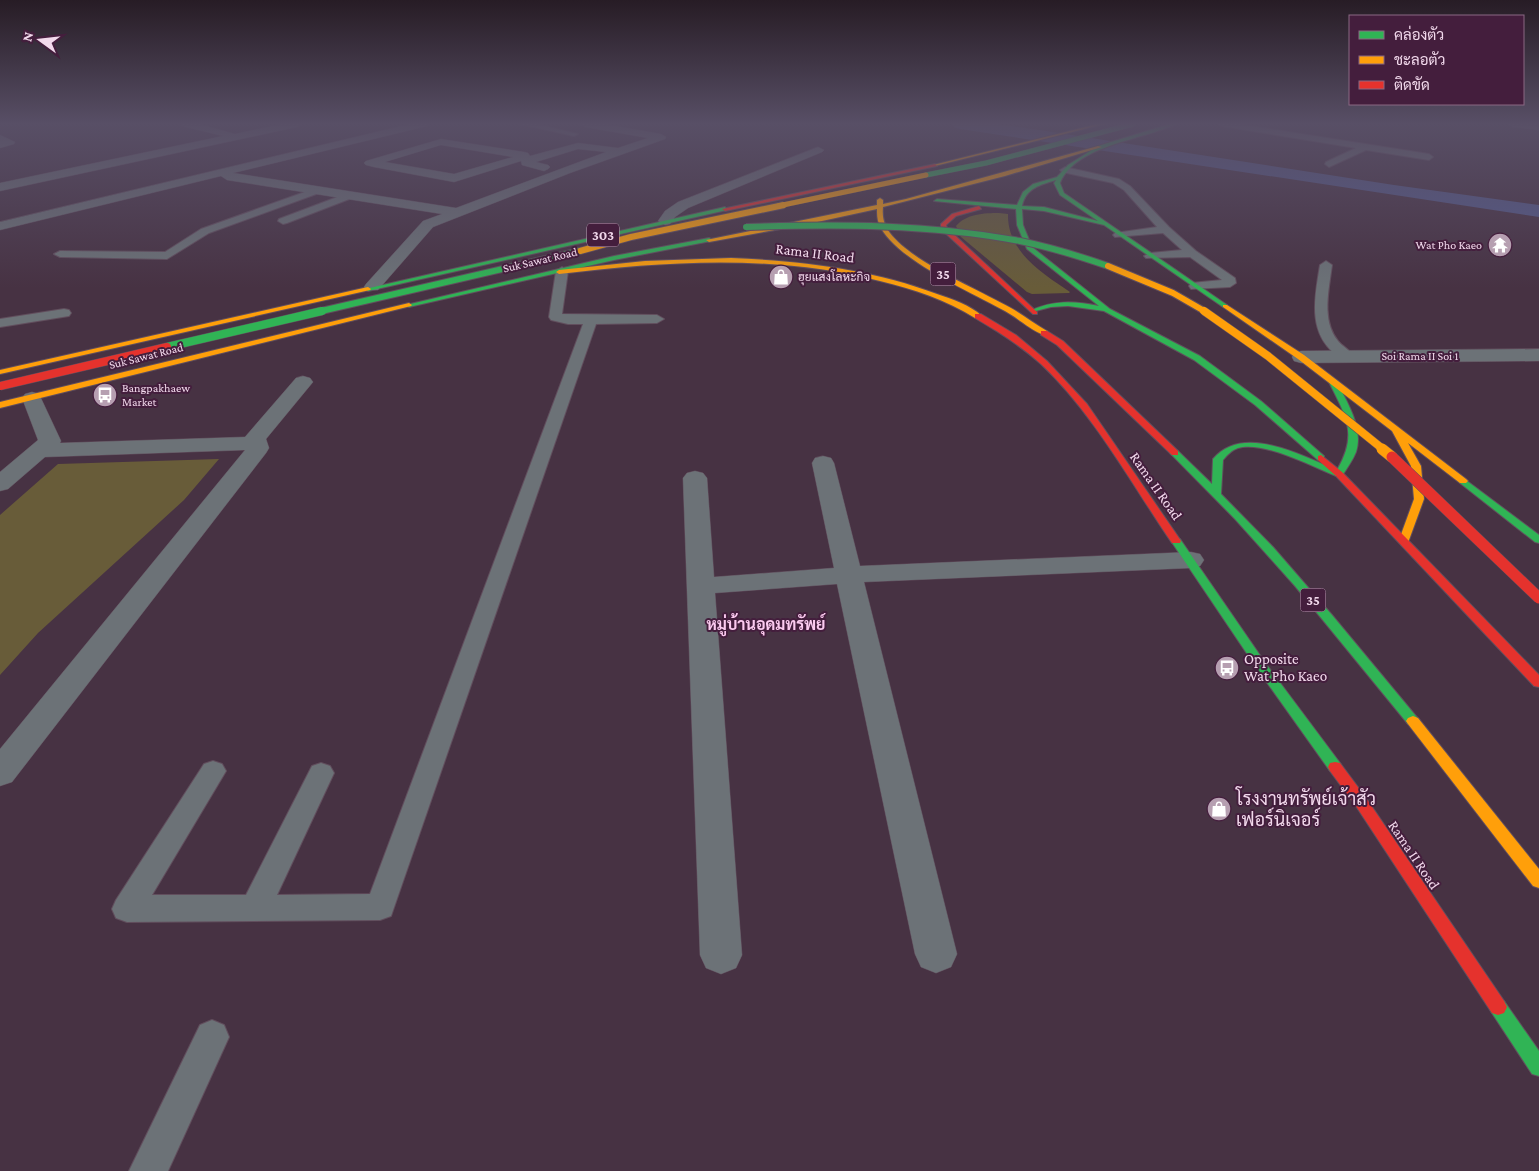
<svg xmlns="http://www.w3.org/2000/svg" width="1539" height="1171" font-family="'Crimson Pro',Sarabun,serif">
  <rect width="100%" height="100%" fill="#473243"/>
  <g fill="#685c39">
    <path d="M999,213L1008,214C1007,252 1042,273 1070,292L1069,293L1032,294L1027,292L961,237L956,226C966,214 984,213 999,213Z"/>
    <polygon points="219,459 184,500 38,633 0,675 0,515 58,464"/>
  </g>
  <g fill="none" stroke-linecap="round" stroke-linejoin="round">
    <polygon fill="#545a8b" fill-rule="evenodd" points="952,124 997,124 1033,129 1394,185 1539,205 1539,217 960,129 954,127"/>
    <g stroke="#614e5d" stroke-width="2">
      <g id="lane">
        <polygon points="520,124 536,124 578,134 574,136"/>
        <polygon points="1218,124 1238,124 1429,154 1433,157 1429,160 1366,150 1329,167 1325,164 1326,162 1356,148 1222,126"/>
        <polygon points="1065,167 1119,179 1130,186 1169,227 1196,251 1235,278 1236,283 1230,287 1191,289 1189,286 1191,283 1222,280 1190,257 1146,258 1144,256 1150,253 1182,250 1163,233 1115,237 1113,235 1115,233 1157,227 1124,190 1113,183 1062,172 1060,170"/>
        <polygon points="316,188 319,189 319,193 209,233 167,259 60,257 54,254 60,251 165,252 201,229"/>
        <polygon points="348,193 352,194 352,198 287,223 283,224 278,221 279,219"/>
        <path d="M1326,261L1332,265C1329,289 1321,320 1338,341C1343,347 1351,351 1355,357L1353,360C1345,362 1341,359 1335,354C1307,331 1315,296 1320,265Z"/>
        <polygon points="562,267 568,271 562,314 657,315 664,319 657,323 596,324 391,916 380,920 127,922 116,918 112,909 116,900 204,764 213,761 222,764 226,771 152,895 246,895 312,766 321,763 330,766 334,773 277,895 370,894 583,324 568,324 551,320 549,317 556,271"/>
        <polygon points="64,309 69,310 71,313 69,316 0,327 0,319"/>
        <polygon points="212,1020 224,1025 229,1037 168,1171 129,1171 200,1025"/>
      </g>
    </g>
    <g stroke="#614e5d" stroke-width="1">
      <g id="street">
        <polygon points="181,124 199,124 235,134 282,124 302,124 297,127 0,191 0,183 223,136 182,126"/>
        <path d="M410,124H428L427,126L233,173L456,208L606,152L578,149L536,162L548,165L550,167L548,169L544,171L522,165L521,161L454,182L374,167L366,165L364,163L366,161L441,139L524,152L528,153L530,156L578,143L618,148L648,138L585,127L580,124H604L661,134L666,137L665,139L570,173L433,227L378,290H366L364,287L366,284L423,221L442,214L227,180L221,176L0,230V222ZM441,145L513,157L454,174L385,162Z"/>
        <polygon points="1508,124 1539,124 1539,130 1513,127"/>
        <polygon points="0,135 15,142 14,144 0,148"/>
        <polygon points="818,147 824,150 822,152 688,208 675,217 670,224 665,225 658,221 665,211 678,202"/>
        <polygon points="1539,349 1539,361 1301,363 1294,361 1292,357 1294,353 1301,351"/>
        <polygon points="303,376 310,378 313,382 266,439 269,448 266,453 12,782 0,786 0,749 245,450 45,457 8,489 0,491 0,472 38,440 22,398 25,394 32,392 39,394 61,441 60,443 245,437 296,378"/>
        <polygon points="823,456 831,458 834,463 860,566 1191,552 1200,554 1204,560 1200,566 1191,568 864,582 957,954 951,967 936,973 921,967 915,954 837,584 715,593 742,955 736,968 721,974 706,968 700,955 683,478 687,473 695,471 703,473 707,478 714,577 834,568 812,463 815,458"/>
      </g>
    </g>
    <g stroke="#614e5d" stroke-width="2">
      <g id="fast">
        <path d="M1169,124H1176C1143,140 1076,145 1060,183L1064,193L1227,305V307H1223L1104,225L1044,211L1022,209L1023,225L1032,247L1110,309L1200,356L1261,401L1324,456V460H1318L1255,405L1194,360L1104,311L1068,306L1051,307L1032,312V310C1054,300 1075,301 1099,306L1027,249L1017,225L1016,209L934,201L937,199L1017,205L1023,192L1033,184L1057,177L1068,165L1098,146ZM1056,180L1054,183L1060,195L1098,221L1044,207L1022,206C1026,188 1040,185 1056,180Z"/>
        <polygon points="725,207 727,210 368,291 365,289"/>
        <polygon points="709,238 711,239 711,241 614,260 409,307 406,305 614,256"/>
        <path d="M1329,378L1336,380C1346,401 1364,427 1356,452C1353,460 1347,468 1342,476H1336C1311,466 1264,441 1238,448C1232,450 1227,455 1223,460L1221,494L1273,547L1332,615L1420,721L1418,724H1408L1295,586L1235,519L1170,453L1175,450L1178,451L1212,484L1213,459C1243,423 1302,456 1337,470C1359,433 1345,415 1328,380Z"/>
        <polygon points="1463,478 1539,535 1539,543 1535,542 1460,483 1458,481"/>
        <polygon points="1176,538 1180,539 1266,664 1340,763 1342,767 1340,771 1335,772 1330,771 1258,670 1171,541"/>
        <polygon points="1498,999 1504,1001 1539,1051 1539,1076 1532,1074 1492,1013 1489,1007 1492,1001"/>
      </g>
    </g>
    <g stroke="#614e5d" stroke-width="2">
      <g id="slow">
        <polygon points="1097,124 1105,124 935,166 933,165"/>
        <path d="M1098,146L1102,147L1005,176L883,207C882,217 884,225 890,233C912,262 977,289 1011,308C1023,315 1035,324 1047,331L1048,333L1044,335C1030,330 1018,318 1005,311C971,292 894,259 879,224C877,219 877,214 877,209L808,224L709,242L706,240L877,205V200L880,198L883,200V204L906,199Z"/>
        <path d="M731,258C801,261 871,269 937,294C952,299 970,305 982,316L975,318C946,300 914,289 880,281C775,254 666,261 559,274L556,272L559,270L645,261Z"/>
        <polygon points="368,287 371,289 370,290 0,374 0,370"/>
        <polygon points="409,303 412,305 411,306 0,408 0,402"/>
        <polygon points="1223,305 1227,305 1304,355 1466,479 1468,481 1466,483 1460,483 1408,443 1421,466 1424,499 1409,540 1408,542 1400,542 1399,540 1414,499 1411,466 1392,431 1298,359 1223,307"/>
        <polygon points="1413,716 1418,718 1539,869 1539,888 1533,886 1408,724 1406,721 1408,718"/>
      </g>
    </g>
    <g stroke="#614e5d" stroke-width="2">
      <g id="jam">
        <polygon points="935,164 937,166 725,211 722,209"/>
        <polygon points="979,206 981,209 956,216 946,225 947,228 1037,312 1037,314 1033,314 941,229 941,224 952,214"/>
        <path d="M975,314H981L1016,335L1047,361L1087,404L1181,541L1180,543H1172C1131,483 1094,414 1041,364C1021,346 999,332 975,318Z"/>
        <polygon points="1041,331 1047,331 1063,341 1178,451 1178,455 1172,455 1057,345 1041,335"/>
        <polygon points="1321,455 1342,472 1539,675 1539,687 1534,686 1336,476 1318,460 1318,456"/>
        <polygon points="1335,762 1340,763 1366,798 1504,1001 1507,1007 1504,1013 1498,1015 1492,1013 1356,806 1330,771 1328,767 1330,763"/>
      </g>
    </g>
    <use href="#lane" fill="#6c7277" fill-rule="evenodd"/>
    <use href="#street" fill="#6c7277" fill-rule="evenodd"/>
    <use href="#fast" fill="#30b455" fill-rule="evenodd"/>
    <use href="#slow" fill="#ff9f0a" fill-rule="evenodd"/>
    <use href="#jam" fill="#e5322d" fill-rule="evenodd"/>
    <g stroke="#614e5d" stroke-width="5.5" stroke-linecap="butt">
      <polyline id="fast-bridge-far2" points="926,175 986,163 1133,124"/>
    </g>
    <g stroke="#614e5d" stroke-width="8" stroke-linecap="butt">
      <g id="fast-bridge-far1">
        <path d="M746,227C838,224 929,224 1020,241C1050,247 1079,256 1108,266"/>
        <polyline points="317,312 580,251"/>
      </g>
    </g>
    <g stroke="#614e5d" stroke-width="9" stroke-linecap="butt">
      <polyline id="fast-bridge" points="167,347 322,311"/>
    </g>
    <g stroke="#614e5d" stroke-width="5.5" stroke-linecap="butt">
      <polyline id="slow-bridge-far3" points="778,206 926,175"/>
    </g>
    <g stroke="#614e5d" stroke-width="8" stroke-linecap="butt">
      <g id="slow-bridge-far2">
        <polyline points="580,251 631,237 784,205"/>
        <polyline points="1108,266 1173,293 1206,312"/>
      </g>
    </g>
    <g stroke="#614e5d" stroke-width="9" stroke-linecap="butt">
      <polyline id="slow-bridge-far1" points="1204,311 1268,356 1384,450"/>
    </g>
    <g stroke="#614e5d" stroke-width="12" stroke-linecap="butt">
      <polyline id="slow-bridge" points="1382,449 1392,457"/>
    </g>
    <g stroke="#614e5d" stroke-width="9" stroke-linecap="butt">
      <polyline id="jam-bridge-far1" points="0,386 167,347"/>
    </g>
    <g stroke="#614e5d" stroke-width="12" stroke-linecap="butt">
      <polyline id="jam-bridge" points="1392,457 1539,598"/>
    </g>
    <use href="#fast-bridge-far2" stroke="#30b455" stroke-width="5"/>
    <use href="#fast-bridge-far1" stroke="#30b455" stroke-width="6"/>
    <use href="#fast-bridge" stroke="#30b455" stroke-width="8"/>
    <use href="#slow-bridge-far3" stroke="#ff9f0a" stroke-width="5"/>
    <use href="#slow-bridge-far2" stroke="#ff9f0a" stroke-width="6"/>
    <use href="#slow-bridge-far1" stroke="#ff9f0a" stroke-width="8"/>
    <use href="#slow-bridge" stroke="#ff9f0a" stroke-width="11"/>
    <use href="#jam-bridge-far1" stroke="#e5322d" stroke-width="8"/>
    <use href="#jam-bridge" stroke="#e5322d" stroke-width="11"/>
  </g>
  <linearGradient id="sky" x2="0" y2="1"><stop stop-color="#271c25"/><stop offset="0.43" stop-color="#584f66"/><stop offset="1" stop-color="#584f66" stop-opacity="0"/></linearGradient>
  <rect width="1539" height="288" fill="url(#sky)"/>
  <defs>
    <g id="temple-disc" transform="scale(1.25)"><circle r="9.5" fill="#b69fb1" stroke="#441e3d"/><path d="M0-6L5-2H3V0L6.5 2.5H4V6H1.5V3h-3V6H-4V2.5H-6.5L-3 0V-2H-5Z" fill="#fff"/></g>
    <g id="shop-disc" transform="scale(1.25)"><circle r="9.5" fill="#b69fb1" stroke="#441e3d"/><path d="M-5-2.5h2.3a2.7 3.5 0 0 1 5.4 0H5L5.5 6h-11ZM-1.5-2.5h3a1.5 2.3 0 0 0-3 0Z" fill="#fff"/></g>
    <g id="bus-disc" transform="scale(1.25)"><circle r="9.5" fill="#b69fb1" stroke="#441e3d"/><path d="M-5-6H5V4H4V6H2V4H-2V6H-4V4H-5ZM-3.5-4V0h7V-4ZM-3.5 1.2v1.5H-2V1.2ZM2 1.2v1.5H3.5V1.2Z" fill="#fff"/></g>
  </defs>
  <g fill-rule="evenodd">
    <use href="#temple-disc" x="1500" y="245"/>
    <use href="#shop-disc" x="781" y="277"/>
    <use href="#bus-disc" x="105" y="395"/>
    <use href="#bus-disc" x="1227" y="668"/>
    <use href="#shop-disc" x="1219" y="809"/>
  </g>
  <g text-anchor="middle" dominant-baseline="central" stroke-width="4" stroke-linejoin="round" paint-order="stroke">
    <g font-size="12" fill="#f2d9ec" stroke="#441e3d" text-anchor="start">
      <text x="1482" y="245" text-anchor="end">Wat Pho Kaeo</text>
      <text x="798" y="277">ฮุยแสงโลหะกิจ</text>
      <text x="122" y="388">Bangpakhaew<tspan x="122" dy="14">Market</tspan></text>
    </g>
    <g font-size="12" fill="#f2d9ec" stroke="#441e3d">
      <text transform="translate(540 260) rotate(-13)">Suk Sawat Road</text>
      <text transform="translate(146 356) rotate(-14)">Suk Sawat Road</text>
      <text x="1420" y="356">Soi Rama II Soi 1</text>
    </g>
    <g fill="#441e3d" stroke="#bea1b8" stroke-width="1">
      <rect x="587" y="223.5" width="32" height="23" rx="4"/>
      <rect x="930.5" y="262.5" width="25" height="23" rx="4"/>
      <rect x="1300.5" y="588.5" width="25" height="23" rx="4"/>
    </g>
    <g font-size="14" font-weight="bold" fill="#f2d9ec">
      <text x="603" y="235">303</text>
      <text x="943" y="274">35</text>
      <text x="1313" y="600">35</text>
    </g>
    <g font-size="15" fill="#f2d9ec" stroke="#441e3d">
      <text transform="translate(815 253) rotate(7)">Rama II Road</text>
      <text transform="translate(1156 486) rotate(55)">Rama II Road</text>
      <text transform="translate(1414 855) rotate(56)">Rama II Road</text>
    </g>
    <g font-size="15" fill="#f2d9ec" stroke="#441e3d" text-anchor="start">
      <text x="1244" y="659">Opposite<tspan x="1244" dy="17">Wat Pho Kaeo</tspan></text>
    </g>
    <g font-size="16" font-weight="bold" fill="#fccbf0" stroke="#441e3d">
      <text x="766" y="624">หมู่บ้านอุดมทรัพย์</text>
    </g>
    <g font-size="18" fill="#f2d9ec" stroke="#441e3d" text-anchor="start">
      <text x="1236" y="799">โรงงานทรัพย์เจ้าสัว<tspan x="1236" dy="21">เฟอร์นิเจอร์</tspan></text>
    </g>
  </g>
  <rect x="1349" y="15" width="175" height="90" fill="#441e3d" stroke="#8a6983"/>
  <rect x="1359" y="31" width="25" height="8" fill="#30b455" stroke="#8a6983"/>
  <text x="1394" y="40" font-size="15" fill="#f2d9ec">คล่องตัว</text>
  <rect x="1359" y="56" width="25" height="8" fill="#ff9f0a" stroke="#8a6983"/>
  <text x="1394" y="65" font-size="15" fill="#f2d9ec">ชะลอตัว</text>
  <rect x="1359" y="81" width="25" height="8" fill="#e5322d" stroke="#8a6983"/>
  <text x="1394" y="90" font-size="15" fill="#f2d9ec">ติดขัด</text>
  <g transform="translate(40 40) rotate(285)" stroke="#441e3d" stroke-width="4" paint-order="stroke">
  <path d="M0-4L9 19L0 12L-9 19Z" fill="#f2d9ec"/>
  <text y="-8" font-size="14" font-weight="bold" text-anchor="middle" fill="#f2d9ec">N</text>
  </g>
</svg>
